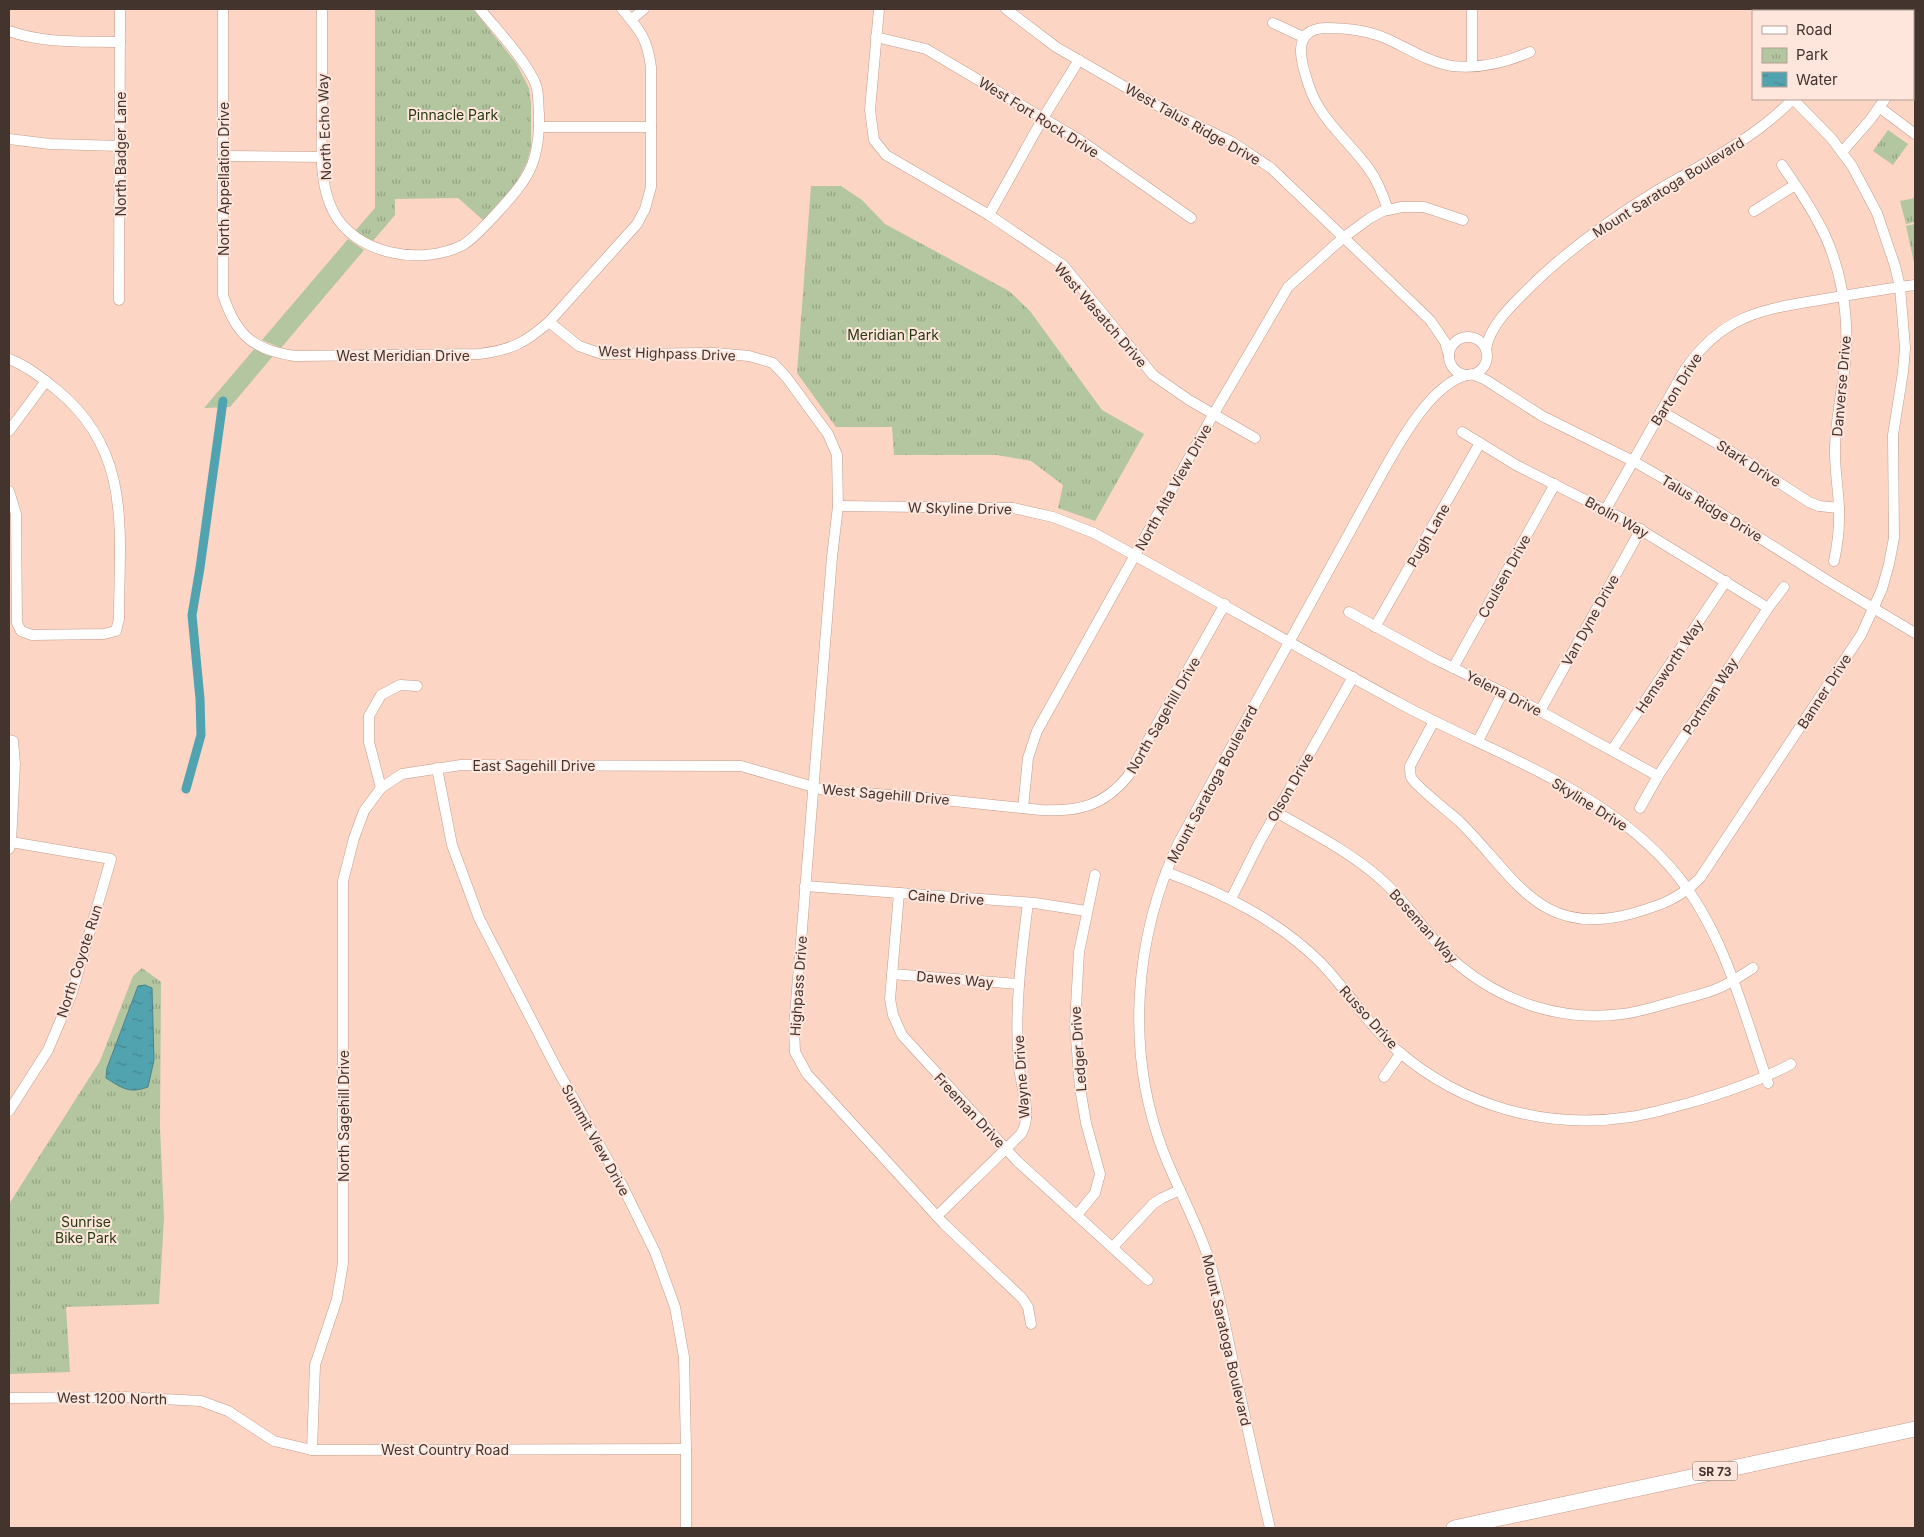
<svg xmlns="http://www.w3.org/2000/svg" width="1924" height="1537" font-family="Inter,sans-serif">
  <defs>
    <pattern id="park-tufts" width="24" height="20" patternUnits="userSpaceOnUse" patternTransform="scale(1.25)"><rect width="24" height="20" fill="#b3c6a0"/><path d="M3 7l-1-3M5 7V3M7 7l1-3M15 17l-1-3M17 17v-4M19 17l1-3" fill="none" stroke="#93a283"/></pattern>
    <pattern id="water-ripples" width="26" height="14" patternUnits="userSpaceOnUse" patternTransform="scale(1.25)"><rect width="26" height="14" fill="#51a3af"/><path d="M2 4q2-2 4 0t4 0M15 11q2-2 4 0t4 0" fill="none" stroke="#45868f"/></pattern>
  </defs>
  <rect width="100%" height="100%" fill="#fcd5c4"/>
  <g fill="#b3c6a0">
    <polygon points="348,239 364,250 281,348 262,340"/>
    <polygon points="256,347 266,355 273,356 230,407 204,408"/>
  </g>
  <g fill="url(#park-tufts)">
    <polygon points="375,9 473,9 516,63 529,88 531,103 531,147 527,162 515,185 483,220 458,198 395,199 395,215 372,242 355,231 375,208"/>
    <polygon points="1888,130 1908,144 1893,165 1873,151"/>
    <polygon points="811,186 841,186 862,200 885,224 1009,291 1030,311 1102,410 1144,434 1095,521 1058,508 1063,485 1031,461 997,455 894,455 892,427 836,427 797,373"/>
    <polygon points="1915,198 1915,222 1906,224 1900,201"/>
    <polygon points="1915,224 1915,267 1906,226"/>
    <polygon points="142,968 161,982 160,1127 164,1218 159,1304 66,1307 70,1372 9,1374 9,1204 100,1061 133,976"/>
  </g>
  <path fill="url(#water-ripples)" stroke="#4d8288" d="M145,985L152,988L154,1060L148,1087C129,1094 122,1088 106,1078L107,1068L138,986Z"/>
  <g fill="none" stroke-linecap="round" stroke-linejoin="round">
    <polyline stroke="#51a3af" stroke-width="9" points="186,789 201,735 200,699 192,615 200,568 223,401"/>
    <g stroke="#c29d8d" stroke-width="11">
      <g id="minor">
        <path d="M223,9V295C236,335 253,350 295,356L479,354C511,350 525,343 549,322L637,224L645,209L651,187V67C647,37 640,31 622,9"/>
        <path d="M322,9C322,43 322,77 322,111C322,143 318,182 333,211C355,255 422,266 463,245C476,237 485,225 496,214C528,179 540,164 539,114C538,105 539,94 536,85C527,61 496,29 480,9"/>
        <polyline points="879,9 870,110 874,140 886,155 989,215 1063,265 1153,375 1189,400 1255,438"/>
        <polyline points="1006,9 1056,47 1160,107 1232,142 1271,168 1430,320 1445,342 1449,356"/>
        <polyline points="1848,11 1849,9"/>
        <polyline points="1472,12 1472,66"/>
        <polyline points="631,20 644,9"/>
        <polyline points="1273,23 1303,37"/>
        <path d="M9,31C45,44 82,41 120,42"/>
        <polyline points="876,37 926,49 1080,140 1191,218"/>
        <polyline points="1913,45 1915,40"/>
        <polyline points="1879,107 1915,134"/>
        <polyline points="539,127 651,127"/>
        <polyline points="9,139 50,144 120,146"/>
        <polyline points="1842,152 1870,120 1885,99"/>
        <polyline points="223,156 322,157"/>
        <path d="M1782,165C1794,183 1807,201 1817,220C1841,262 1850,315 1845,364C1842,392 1836,419 1835,447C1834,471 1840,495 1839,519C1839,533 1837,547 1834,561"/>
        <path d="M1388,210C1383,195 1378,181 1369,169C1349,141 1320,120 1309,86C1301,63 1290,29 1326,28C1347,28 1366,30 1385,38C1408,48 1428,62 1452,66C1479,69 1505,63 1530,52"/>
        <polyline points="1754,211 1795,185"/>
        <polyline points="989,215 1043,118 1079,60"/>
        <polyline points="119,300 120,9"/>
        <polyline points="549,322 579,346 602,354 715,353 749,356 773,363 787,378 828,434 837,455 838,506 832,557 794,1028 795,1052 807,1074 944,1224 1022,1298 1028,1307 1031,1324"/>
        <circle cx="1468" cy="356" r="19"/>
        <path d="M1486,350C1488,329 1508,309 1523,294C1563,253 1609,220 1658,190C1706,162 1754,139 1793,99"/>
        <path d="M9,359C27,366 42,378 57,390C133,452 119,532 119,619L116,631L104,634L32,635L21,631L17,623L16,514L9,491"/>
        <polyline points="1472,374 1486,380 1542,416 1633,461 1682,489 1833,584 1915,633"/>
        <polyline points="1661,411 1730,451 1809,502 1819,506 1839,508"/>
        <polyline points="9,431 46,381"/>
        <polyline points="1462,432 1516,465 1623,519 1768,608"/>
        <path d="M838,506L1013,508L1053,517L1094,533C1197,589 1298,648 1401,704C1495,755 1607,789 1677,875C1725,935 1743,1011 1768,1083"/>
        <path d="M1606,509L1684,371C1722,315 1762,309 1825,299C1855,294 1885,289 1915,285"/>
        <polyline points="1349,612 1435,659 1529,705 1658,776"/>
        <polyline points="1375,627 1480,443"/>
        <polyline points="1453,668 1555,484"/>
        <polyline points="1540,711 1641,529"/>
        <path d="M1434,721L1410,766C1410,770 1410,773 1411,777C1415,786 1449,812 1459,821C1515,876 1539,940 1634,913C1661,905 1679,899 1700,878L1861,635L1882,589L1889,564L1894,538L1893,435L1903,372L1905,348L1900,287L1895,266L1877,213L1852,166L1832,139L1793,99"/>
        <polyline points="9,740 13,741 15,764 11,842 9,849"/>
        <polyline points="1478,741 1503,692"/>
        <polyline points="1612,750 1726,581"/>
        <polyline points="437,768 452,845 479,918 558,1071 623,1187 655,1252 675,1307 684,1357 686,1449 686,1528"/>
        <polyline points="381,788 369,742 369,716 381,695 400,685 417,686"/>
        <polyline points="1023,808 1028,758 1037,731 1213,415 1288,287 1344,237 1370,218 1383,211 1402,207 1424,207 1463,220"/>
        <polyline points="1640,808 1658,776 1768,608 1784,587"/>
        <path d="M1276,812C1313,833 1352,853 1384,882C1412,908 1431,942 1460,966C1505,1003 1564,1022 1622,1014C1640,1012 1656,1006 1673,1002C1689,997 1706,994 1721,987C1732,982 1742,975 1753,968"/>
        <path d="M1166,872C1223,893 1278,920 1321,963C1348,991 1368,1025 1398,1051C1462,1106 1546,1130 1630,1117C1650,1114 1669,1108 1689,1103C1724,1093 1758,1082 1791,1064"/>
        <polyline points="805,886 1035,903 1086,911"/>
        <polyline points="899,893 890,999 893,1015 902,1035 1017,1161 1148,1280"/>
        <polyline points="1231,899 1259,843 1353,677"/>
        <polyline points="892,974 1019,984"/>
        <polyline points="1384,1077 1401,1053"/>
        <polyline points="9,1111 48,1050 72,993 111,859 11,842"/>
        <polyline points="1077,1215 1095,1193 1100,1174 1086,1123 1080,1088 1075,1025 1079,952 1095,875"/>
        <path d="M937,1216L1021,1134C1033,1115 1021,1088 1019,1067C1014,1012 1021,957 1028,903"/>
        <polyline points="1113,1247 1153,1204 1162,1198 1180,1190"/>
        <polyline points="9,1398 124,1397 201,1401 228,1411 274,1441 312,1450 686,1449"/>
        <path d="M312,1450L315,1365L337,1299L343,1263V881L354,838L364,811L381,788L402,774L461,765L741,766L824,790L916,797L1041,810C1078,812 1104,806 1128,776L1225,604"/>
        <path d="M1270,1528C1257,1473 1245,1417 1233,1362C1226,1330 1220,1297 1211,1266C1199,1226 1178,1190 1163,1151C1125,1051 1134,937 1179,842L1385,468C1402,438 1432,384 1467,375"/>
      </g>
    </g>
    <g stroke="#c29d8d" stroke-width="16">
      <polyline id="highway" points="1454,1528 1915,1429"/>
    </g>
    <use href="#minor" stroke="#fff" stroke-width="10"/>
    <use href="#highway" stroke="#fff" stroke-width="15"/>
  </g>
  <g text-anchor="middle" dominant-baseline="central" stroke-width="4" stroke-linejoin="round" paint-order="stroke">
    <rect fill="#fee6dc" stroke="#7b6962" stroke-width="1" x="1692.5" y="1461.5" width="45" height="19" rx="4"/>
    <g font-size="12" font-weight="bold" fill="#43342e">
      <text x="1715" y="1471">SR 73</text>
    </g>
    <g font-size="14" fill="#283911" stroke="#fee6dc">
      <text x="453" y="114">Pinnacle Park</text>
      <text x="893" y="334">Meridian Park</text>
      <text x="86" y="1221">Sunrise<tspan x="86" dy="16">Bike Park</tspan></text>
    </g>
    <g font-size="14" fill="#43342e" stroke="#fee6dc">
      <text transform="translate(1039 117) rotate(32)">West Fort Rock Drive</text>
      <text transform="translate(1193 124) rotate(29)">West Talus Ridge Drive</text>
      <text transform="translate(324 127) rotate(-92)">North Echo Way</text>
      <text transform="translate(120 154) rotate(-90)">North Badger Lane</text>
      <text transform="translate(223 179) rotate(-90)">North Appellation Drive</text>
      <text transform="translate(1668 187) rotate(-32)">Mount Saratoga Boulevard</text>
      <text transform="translate(1101 315) rotate(49)">West Wasatch Drive</text>
      <text transform="translate(667 353) rotate(2)">West Highpass Drive</text>
      <text x="403" y="355">West Meridian Drive</text>
      <text transform="translate(1841 386) rotate(-85)">Danverse Drive</text>
      <text transform="translate(1676 389) rotate(-58)">Barton Drive</text>
      <text transform="translate(1749 463) rotate(33)">Stark Drive</text>
      <text transform="translate(1173 487) rotate(-61)">North Alta View Drive</text>
      <text transform="translate(960 508) rotate(1)">W Skyline Drive</text>
      <text transform="translate(1712 508) rotate(31)">Talus Ridge Drive</text>
      <text transform="translate(1617 517) rotate(29)">Brolin Way</text>
      <text transform="translate(1428 535) rotate(-60)">Pugh Lane</text>
      <text transform="translate(1504 576) rotate(-61)">Coulsen Drive</text>
      <text transform="translate(1590 620) rotate(-61)">Van Dyne Drive</text>
      <text transform="translate(1669 666) rotate(-56)">Hemsworth Way</text>
      <text transform="translate(1824 691) rotate(-57)">Banner Drive</text>
      <text transform="translate(1504 693) rotate(27)">Yelena Drive</text>
      <text transform="translate(1710 696) rotate(-57)">Portman Way</text>
      <text transform="translate(1163 715) rotate(-60)">North Sagehill Drive</text>
      <text x="534" y="765">East Sagehill Drive</text>
      <text transform="translate(1212 784) rotate(-62)">Mount Saratoga Boulevard</text>
      <text transform="translate(1290 787) rotate(-60)">Olson Drive</text>
      <text transform="translate(886 794) rotate(5)">West Sagehill Drive</text>
      <text transform="translate(1590 804) rotate(32)">Skyline Drive</text>
      <text transform="translate(946 897) rotate(4)">Caine Drive</text>
      <text transform="translate(1424 926) rotate(48)">Boseman Way</text>
      <text transform="translate(79 961) rotate(-72)">North Coyote Run</text>
      <text transform="translate(955 979) rotate(5)">Dawes Way</text>
      <text transform="translate(798 986) rotate(-86)">Highpass Drive</text>
      <text transform="translate(1369 1017) rotate(48)">Russo Drive</text>
      <text transform="translate(1078 1049) rotate(-94)">Ledger Drive</text>
      <text transform="translate(1021 1077) rotate(-94)">Wayne Drive</text>
      <text transform="translate(970 1110) rotate(47)">Freeman Drive</text>
      <text transform="translate(343 1116) rotate(-90)">North Sagehill Drive</text>
      <text transform="translate(596 1140) rotate(61)">Summit View Drive</text>
      <text transform="translate(1227 1340) rotate(77)">Mount Saratoga Boulevard</text>
      <text transform="translate(112 1398) rotate(1)">West 1200 North</text>
      <text x="445" y="1449">West Country Road</text>
    </g>
  </g>
  <rect width="1924" height="1537" fill="none" stroke="#43342e" stroke-width="20"/>
  <rect x="1752" y="10" width="162" height="90" fill="#fee6dc" stroke="#b39f96"/>
  <rect x="1762" y="26" width="25" height="8" fill="#ffffff" stroke="#b39f96"/>
  <text x="1796" y="35" font-size="15" fill="#43342e">Road</text>
  <rect x="1762" y="48" width="25" height="15" fill="url(#park-tufts)" stroke="#b39f96"/>
  <text x="1796" y="60" font-size="15" fill="#43342e">Park</text>
  <rect x="1762" y="72" width="25" height="15" fill="url(#water-ripples)" stroke="#b39f96"/>
  <text x="1796" y="85" font-size="15" fill="#43342e">Water</text>
</svg>
